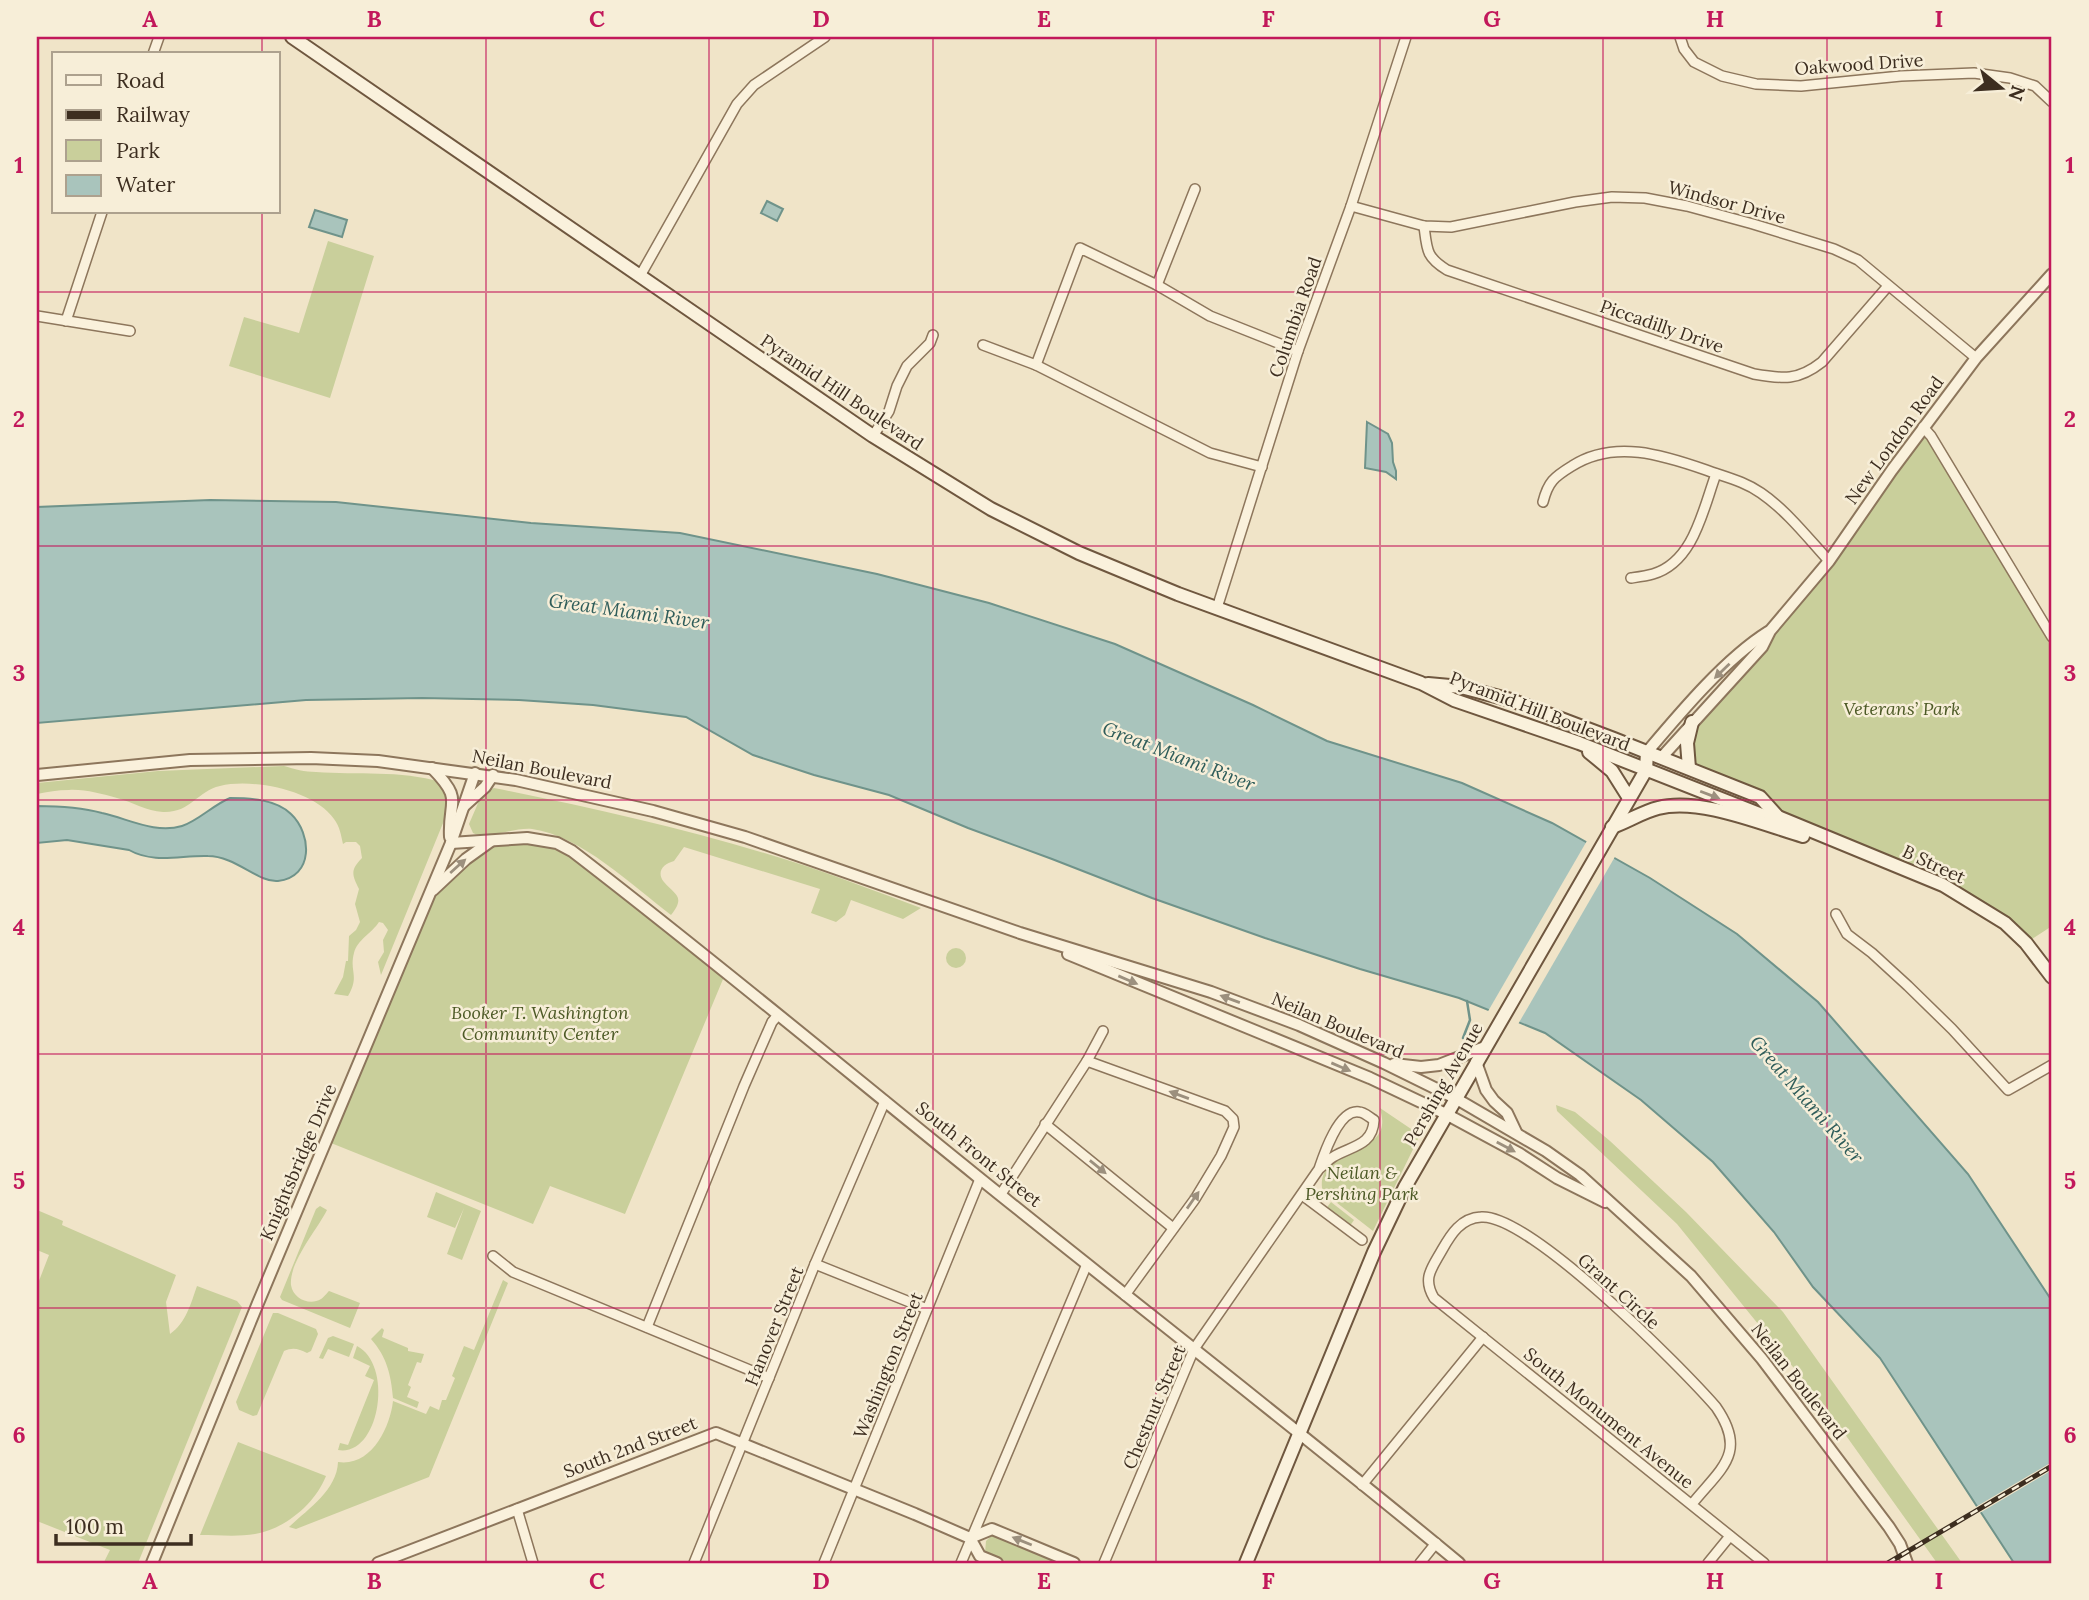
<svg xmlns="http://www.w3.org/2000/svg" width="2089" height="1600" font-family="Lora,serif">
  <rect width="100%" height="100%" fill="#f0e4c8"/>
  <g fill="#c9cf9b">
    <polygon points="328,241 374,256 330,398 229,366 244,317 299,333"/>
    <polygon points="1923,427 2052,637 2052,926 2026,943 1980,907 1825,838 1770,806 1689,768 1688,737 1761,647"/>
    <path d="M284,766C294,769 305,772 316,772C357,775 400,770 441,782L449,795L450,806L381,975L378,962L384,952L383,940L388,930L383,923L379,922C372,933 357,940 354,953C349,972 360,975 348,996L334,994L343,977L346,961H348L349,936L356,930L360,922L355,904L359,889C353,876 349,871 362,858L360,846L356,842H346L343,844C341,835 340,827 334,819C314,790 252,778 220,786C197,791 191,813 163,812C146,811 133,802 117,798C102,794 84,789 69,790C58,790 47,792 37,794V783L158,771Z"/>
    <path d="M494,788C599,809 704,833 806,866C844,879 883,894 921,908L903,919L851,900L845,915L836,922L811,913L820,889L684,847L674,861C663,864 656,872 664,882C675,895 686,896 671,915C633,886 580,835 532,829C515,827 486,840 473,833L469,824L482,794Z"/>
    <polygon points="491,841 557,843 726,972 625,1214 550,1186 533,1224 326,1141 429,895"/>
    <circle cx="956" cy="958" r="10"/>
    <polygon points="1556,1105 1575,1112 1610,1141 1686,1212 1783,1312 1962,1563 1937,1563 1827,1409 1677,1224 1557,1111"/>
    <path d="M1380,1108L1420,1135L1373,1231L1323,1192C1313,1150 1379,1155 1382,1125C1383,1120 1381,1113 1380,1108Z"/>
    <polygon points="436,1192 481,1211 462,1260 447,1254 464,1208 455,1228 427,1217"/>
    <polygon points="1331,1202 1354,1220 1345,1233 1322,1214"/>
    <path d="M320,1206L327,1210C317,1230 289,1262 291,1285C293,1299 310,1306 321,1299C323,1298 328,1292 329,1291L360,1303L350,1328L282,1300L280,1297L316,1209Z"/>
    <path d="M37,1210L63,1221L62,1225L176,1275L166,1302L170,1334C186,1323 191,1303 197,1286L237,1301L242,1307L138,1563L104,1562L110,1550L37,1521V1286L49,1255L37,1250Z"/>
    <path d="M503,1280L508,1283L429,1477L296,1529L289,1527C308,1509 337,1490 338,1462C371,1467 390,1428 393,1401L426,1414L430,1406L439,1410L442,1400H446L455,1378L452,1376L464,1346L474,1350Z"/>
    <path d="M273,1313H278L316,1329L318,1334L311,1351L307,1353C299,1349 293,1347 284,1351L257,1415L253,1416L239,1410L236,1402Z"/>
    <path d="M382,1328L384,1330L382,1337L408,1348V1351L424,1354L421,1363L417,1362L408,1385L411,1387L407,1397L419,1402L417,1408L393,1398C391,1375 387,1357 371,1339Z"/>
    <polygon points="333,1336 354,1344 349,1357 328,1349 323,1359 319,1358 328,1338"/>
    <path d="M357,1346C394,1365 380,1457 338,1450L340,1443L348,1445L374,1380L365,1376L370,1366L353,1358Z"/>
    <path d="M238,1442L326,1476C315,1504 285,1529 255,1534C238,1537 218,1535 200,1535Z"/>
    <polygon points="993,1534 1065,1563 1010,1563 985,1553 986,1541"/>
  </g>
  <g fill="#a9c4bc" stroke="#6f938a" stroke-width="2">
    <polygon points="767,201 783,209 777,221 761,213"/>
    <polygon points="315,210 347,220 342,237 309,227"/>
    <polygon points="1367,422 1388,434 1392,443 1393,462 1396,471 1396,479 1386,472 1365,468"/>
    <polygon points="210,500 336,502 531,523 680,533 877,574 989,603 1115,644 1253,705 1327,741 1462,783 1552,823 1650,878 1737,934 1818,1002 1968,1174 2052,1301 2052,1563 2014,1563 1880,1358 1813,1287 1774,1232 1713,1162 1641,1100 1545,1033 1459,998 1360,969 1265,938 1152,898 1052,859 968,828 889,795 814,775 753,755 686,717 593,705 519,700 422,698 306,700 37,723 37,507"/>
    <path d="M230,798C249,798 276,799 291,814C312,834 314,877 278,881C259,883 235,856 208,856C181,855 154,864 129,850L67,840L37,843V806C60,806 80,807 102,813C129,819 155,834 182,826C198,821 213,805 230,798Z"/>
  </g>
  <g fill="#f0e4c8">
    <polygon points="1588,839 1616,855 1517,1026 1487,1013"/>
    <polygon points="2052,1462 2052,1470 1978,1514 1974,1508"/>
  </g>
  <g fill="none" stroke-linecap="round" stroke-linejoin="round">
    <polyline stroke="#6f938a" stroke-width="2.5" points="1463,1038 1470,1020 1467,1001"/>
    <g stroke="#8d765c" stroke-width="12">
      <g id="minor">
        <polyline points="1680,37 1684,49 1694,62 1722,76 1756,84 1801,86 1901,76 1974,73 2010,78 2035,86 2052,102"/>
        <polyline points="153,54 159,37"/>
        <polyline points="1351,206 1424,226 1451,227 1575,202 1612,197 1645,198 1687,206 1753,224 1834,249 1858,260 1976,358"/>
        <path d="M1424,226C1427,250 1426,257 1447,270L1754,374C1783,379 1798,381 1822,362L1888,286"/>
        <polyline points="640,276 737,104 754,85 825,37"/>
        <polyline points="1157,285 1195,189"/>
        <polyline points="37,316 130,331"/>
        <polyline points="66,321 102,212"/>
        <polyline points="983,345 1036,365 1210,453 1262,467"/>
        <polyline points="1036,365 1080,248 1157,285 1210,316 1298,351"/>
        <polyline points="1923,427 1931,436 2052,637"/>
        <polyline points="873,436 889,411 897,386 907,366 930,343 933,335"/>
        <path d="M1543,502C1548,482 1554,477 1572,466C1614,439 1663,455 1706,470C1725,477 1744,481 1761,493C1787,511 1808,538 1829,561"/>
        <path d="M1631,578C1638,577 1646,576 1653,574C1694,562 1703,509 1716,474"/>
        <polyline points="1217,608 1298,351 1351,206 1406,37"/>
        <polyline points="1836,914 1847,934 1872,953 1908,986 1952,1029 2008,1090 2052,1065"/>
        <polyline points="1087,1061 1225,1111 1233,1119 1234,1127 1221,1156 1195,1199 1125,1295"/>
        <polyline points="1045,1124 1173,1228"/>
        <polyline points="1001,1194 1087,1061 1103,1031"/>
        <polyline points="1302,1195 1362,1240"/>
        <polyline points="493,1256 513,1272 769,1378"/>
        <polyline points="815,1264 927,1309"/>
        <polyline points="647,1327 744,1086 772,1022 778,1015"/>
        <polyline points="1362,1485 1483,1337"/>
        <path d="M1692,1504C1721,1468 1748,1453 1716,1407C1682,1368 1529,1213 1481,1217C1461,1218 1451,1234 1442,1250C1432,1268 1422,1278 1434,1298L1764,1563"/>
        <polyline points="517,1509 533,1563"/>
        <polyline points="694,1563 815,1264 885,1101"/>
        <polyline points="824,1563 980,1179"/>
        <polyline points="961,1563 1087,1264"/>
        <path d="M1104,1563L1194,1349L1319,1169C1324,1165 1328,1160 1333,1157C1351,1146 1373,1146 1374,1120C1369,1117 1364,1112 1359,1112C1339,1109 1324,1154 1319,1169"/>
        <polyline points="1420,1563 1436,1543"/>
        <polyline points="1708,1563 1730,1536"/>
      </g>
    </g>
    <g stroke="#8d765c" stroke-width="14">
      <g id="tertiary">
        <path d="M1647,752C1680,713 1725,659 1768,632"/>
        <polyline points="1661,758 1762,647 1770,631 1829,561 1892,470 1976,358 2052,274"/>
        <path d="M432,768C464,801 448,799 450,837"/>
        <polyline points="37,775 190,760 311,758 378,761 516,780 653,811 745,837 1020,933 1211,992 1299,1025 1384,1063 1455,1098 1546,1151 1580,1175 1691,1276 1762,1359 1889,1527 1900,1544 1907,1563"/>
        <polyline points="464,806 485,787 493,775"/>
        <path d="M451,843L527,838L557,843L572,851C710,957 843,1068 978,1177C1138,1306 1301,1432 1459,1563"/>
        <polyline points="433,890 466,859 491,841"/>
        <polyline points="1068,954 1370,1078 1446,1114 1520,1154 1557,1178 1605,1202"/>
        <polyline points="1476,1062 1486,1090 1494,1101 1507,1113 1516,1132"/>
        <polyline points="1394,1064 1421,1067 1439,1065 1485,1047"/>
        <polyline points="970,1538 992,1529 1074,1563"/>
        <polyline points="152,1563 258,1303 451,843 475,773"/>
        <polyline points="378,1563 716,1433 915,1514 970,1538 980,1556 997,1563"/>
      </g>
    </g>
    <g stroke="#6f573f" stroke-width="16">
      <g id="secondary">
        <polyline points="292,37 873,436 991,509 1079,553 1178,594 1421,683 1454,700 1579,743 1762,815 1778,817 1943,885 2005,923 2026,943 2052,977"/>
        <polyline points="1428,684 1461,687 1511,700 1614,739 1760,797 1778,817"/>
        <polyline points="1589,752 1612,771 1629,798"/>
        <polyline points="1689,768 1687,743 1692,722"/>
        <path d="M1612,827C1627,822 1642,812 1658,808C1699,797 1762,824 1803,836"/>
        <polyline points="1246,1563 1374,1252 1405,1187 1646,770 1647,752"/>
      </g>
    </g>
    <use href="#minor" stroke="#faf1dc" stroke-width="9"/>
    <use href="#tertiary" stroke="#faf1dc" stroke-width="10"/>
    <use href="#secondary" stroke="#faf1dc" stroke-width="12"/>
    <g stroke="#3d2e20" stroke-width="5">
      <polyline id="rail" points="1888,1563 2052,1466"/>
    </g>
    <use href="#rail" stroke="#f7eed8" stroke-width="2.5" stroke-dasharray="8" stroke-linecap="butt"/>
  </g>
  <defs><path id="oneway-solid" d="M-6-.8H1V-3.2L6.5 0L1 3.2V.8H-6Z" transform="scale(1.75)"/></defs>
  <g fill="#9c907e">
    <use href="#oneway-solid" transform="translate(1722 671) rotate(136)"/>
    <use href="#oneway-solid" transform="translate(1710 795) rotate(21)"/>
    <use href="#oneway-solid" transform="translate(458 866) rotate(-42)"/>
    <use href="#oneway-solid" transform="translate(1128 980) rotate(23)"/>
    <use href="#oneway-solid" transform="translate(1230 999) rotate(-160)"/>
    <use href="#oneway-solid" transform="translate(1341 1067) rotate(23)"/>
    <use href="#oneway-solid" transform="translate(1179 1095) rotate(-160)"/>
    <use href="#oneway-solid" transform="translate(1506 1147) rotate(28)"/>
    <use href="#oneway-solid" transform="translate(1098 1167) rotate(39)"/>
    <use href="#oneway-solid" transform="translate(1193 1200) rotate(-55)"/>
    <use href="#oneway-solid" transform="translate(1022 1541) rotate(-158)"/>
  </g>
  <path fill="none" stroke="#c2185b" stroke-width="2" stroke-opacity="0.55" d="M262,37V54M486,37V1563M709,37V1563M933,37V1563M1156,37V1563M1380,37V1563M1603,37V1563M1827,37V1563M262,212V1563M37,292H2052M37,546H2052M37,800H2052M37,1054H2052M37,1308H2052"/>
  <g text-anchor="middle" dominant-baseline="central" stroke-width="5" stroke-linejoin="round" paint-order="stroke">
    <g font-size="18" fill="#3d2e20" stroke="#f7eed8">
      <text transform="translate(1859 64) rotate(-4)">Oakwood Drive</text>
      <text transform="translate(1727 202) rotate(15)">Windsor Drive</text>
      <text transform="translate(1295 317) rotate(-71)">Columbia Road</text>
      <text transform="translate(1662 326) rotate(19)">Piccadilly Drive</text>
      <text transform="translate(842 392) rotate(34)">Pyramid Hill Boulevard</text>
      <text transform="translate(1894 440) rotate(-54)">New London Road</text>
      <text transform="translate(1540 711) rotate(21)">Pyramid Hill Boulevard</text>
      <text transform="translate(542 769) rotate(11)">Neilan Boulevard</text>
      <text transform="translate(1934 864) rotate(25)">B Street</text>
      <text transform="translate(1338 1025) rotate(23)">Neilan Boulevard</text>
      <text transform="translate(1443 1084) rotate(-60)">Pershing Avenue</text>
      <text transform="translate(979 1154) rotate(39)">South Front Street</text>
      <text transform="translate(298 1162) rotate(-67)">Knightsbridge Drive</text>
      <text transform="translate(1619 1291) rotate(42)">Grant Circle</text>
      <text transform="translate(774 1326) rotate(-68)">Hanover Street</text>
      <text transform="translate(888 1365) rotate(-68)">Washington Street</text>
      <text transform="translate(1799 1381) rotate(52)">Neilan Boulevard</text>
      <text transform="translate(1154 1407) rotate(-67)">Chestnut Street</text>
      <text transform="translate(1609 1418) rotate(39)">South Monument Avenue</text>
      <text transform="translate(630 1447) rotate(-21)">South 2nd Street</text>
    </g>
    <g font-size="18" font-style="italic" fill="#4d5a26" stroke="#f7eed8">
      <text x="1902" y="708">Veterans’ Park</text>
      <text x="540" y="1012">Booker T. Washington<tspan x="540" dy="21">Community Center</tspan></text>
      <text x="1362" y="1172">Neilan &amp;<tspan x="1362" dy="21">Pershing Park</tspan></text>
    </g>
    <g font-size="19" font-style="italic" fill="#2f5d5a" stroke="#f7eed8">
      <text transform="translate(629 611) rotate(8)">Great Miami River</text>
      <text transform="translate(1179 756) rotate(21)">Great Miami River</text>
      <text transform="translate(1807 1099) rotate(49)">Great Miami River</text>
    </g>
  </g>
  <rect width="2089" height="1600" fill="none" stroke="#f7eed8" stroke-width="77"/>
  <rect x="52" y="52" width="228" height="161" fill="#f7eed8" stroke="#ada18e" stroke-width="2"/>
  <rect x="66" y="75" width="35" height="10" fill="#faf1dc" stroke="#ada18e" stroke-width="2"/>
  <text x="116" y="88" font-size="21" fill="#3d2e20">Road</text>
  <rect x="66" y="110" width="35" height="10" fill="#3d2e20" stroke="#ada18e" stroke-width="2"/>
  <text x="116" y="122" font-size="21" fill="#3d2e20">Railway</text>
  <rect x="66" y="140" width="35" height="21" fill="#c9cf9b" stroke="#ada18e" stroke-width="2"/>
  <text x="116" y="158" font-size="21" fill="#3d2e20">Park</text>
  <rect x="66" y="175" width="35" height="21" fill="#a9c4bc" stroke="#ada18e" stroke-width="2"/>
  <text x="116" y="192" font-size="21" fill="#3d2e20">Water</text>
  <g transform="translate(2001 88) rotate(108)" stroke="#f7eed8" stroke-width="5" paint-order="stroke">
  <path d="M0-5L12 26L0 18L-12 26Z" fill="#3d2e20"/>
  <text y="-10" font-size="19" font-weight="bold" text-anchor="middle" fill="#3d2e20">N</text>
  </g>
  <path d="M56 1534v10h135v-10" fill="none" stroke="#3d2e20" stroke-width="3.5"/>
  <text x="66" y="1534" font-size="21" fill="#3d2e20" stroke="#f7eed8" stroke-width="5" paint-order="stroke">100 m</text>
  <rect x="38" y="38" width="2012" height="1524" fill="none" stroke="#c2185b" stroke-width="2.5"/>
  <g font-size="23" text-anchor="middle" font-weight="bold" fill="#c2185b">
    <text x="150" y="27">A</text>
    <text x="374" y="27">B</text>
    <text x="597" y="27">C</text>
    <text x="821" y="27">D</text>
    <text x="1044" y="27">E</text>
    <text x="1268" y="27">F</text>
    <text x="1492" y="27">G</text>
    <text x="1715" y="27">H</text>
    <text x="1939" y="27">I</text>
    <text x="19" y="173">1</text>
    <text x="2070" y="173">1</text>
    <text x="19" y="427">2</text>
    <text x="2070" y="427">2</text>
    <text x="19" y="681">3</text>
    <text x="2070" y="681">3</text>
    <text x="19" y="935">4</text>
    <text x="2070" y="935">4</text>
    <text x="19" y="1189">5</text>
    <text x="2070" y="1189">5</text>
    <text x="19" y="1443">6</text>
    <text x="2070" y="1443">6</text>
    <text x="150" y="1589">A</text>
    <text x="374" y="1589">B</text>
    <text x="597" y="1589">C</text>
    <text x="821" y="1589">D</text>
    <text x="1044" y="1589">E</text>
    <text x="1268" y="1589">F</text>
    <text x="1492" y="1589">G</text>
    <text x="1715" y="1589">H</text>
    <text x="1939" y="1589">I</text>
  </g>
</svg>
